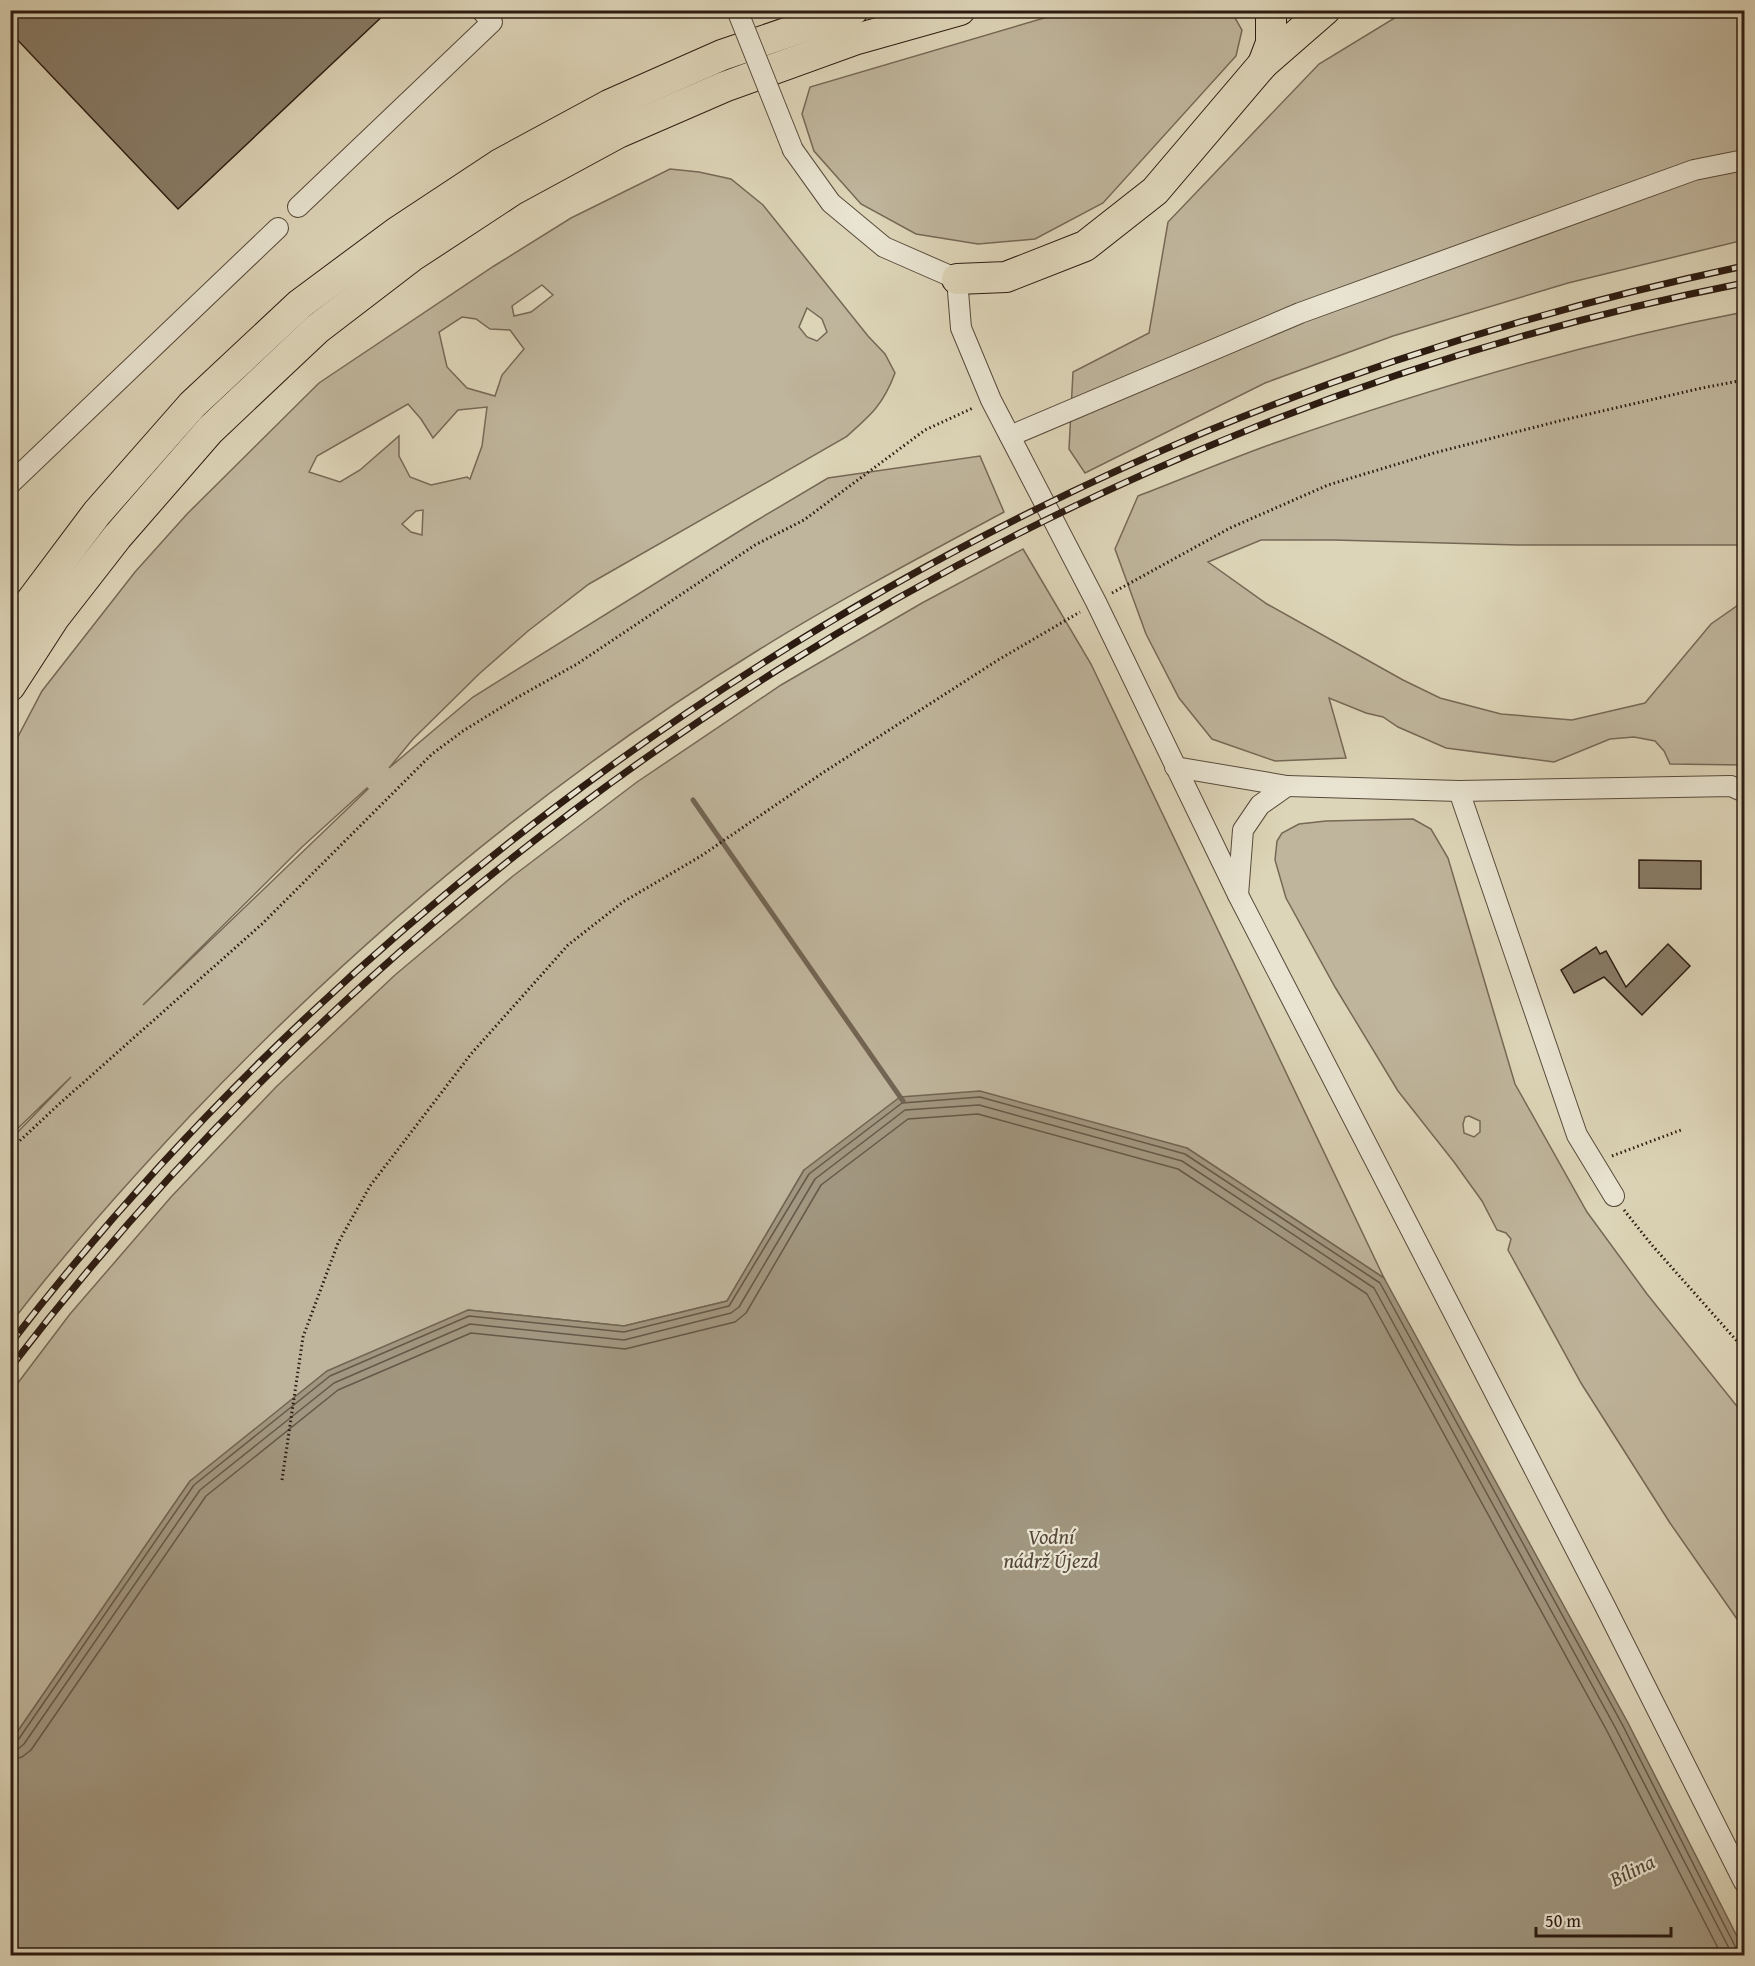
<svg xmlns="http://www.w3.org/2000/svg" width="1755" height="1966" font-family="'Gentium Book Plus',serif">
  <rect width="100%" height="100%" fill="#ddd5b8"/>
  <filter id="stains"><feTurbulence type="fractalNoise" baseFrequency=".00333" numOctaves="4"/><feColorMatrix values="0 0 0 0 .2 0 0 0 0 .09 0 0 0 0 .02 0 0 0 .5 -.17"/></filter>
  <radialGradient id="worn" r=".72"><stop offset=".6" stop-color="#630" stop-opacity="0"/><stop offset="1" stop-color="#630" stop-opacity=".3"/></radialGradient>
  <g fill="#bfb59c" stroke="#766856" stroke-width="1.5" fill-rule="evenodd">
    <polygon points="1068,11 1231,11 1242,30 1236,56 1103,203 1035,239 978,244 916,234 861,204 814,151 802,114 810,87"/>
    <polygon points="1406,11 1744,11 1744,240 1568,283 1393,336 1265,383 1085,473 1069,449 1073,372 1149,333 1168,222 1319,64"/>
    <path d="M670,169L699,172L731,179L763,205L868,336L885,354L895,373C883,405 871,415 846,437L589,584L528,631L479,674L413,739L389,768L473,697L754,522L828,478L980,456L1004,512C922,556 839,600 760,649C551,778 358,939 189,1117C127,1183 66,1251 11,1323V1139L71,1077L11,1135V750L42,691L135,572L187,514L319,383L494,266L571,218ZM542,285L553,295L531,312L514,316L512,306ZM807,308L822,319L827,332L817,341L807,337L799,327ZM462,317L476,319L490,329L510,330L524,349L502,375L495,396L467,388L447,367L439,332ZM408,404L421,419L433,438L458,410L487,407L482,446L470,479L467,477L431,485L410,477L399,456V436L360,470L340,482L309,472L317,456ZM423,510L422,535L411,532L402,524L416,511ZM367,788L368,789L143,1005L302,847Z"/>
    <path d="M1744,312V545H1518L1334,540H1261L1208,562L1267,604L1403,680L1440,698L1501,714L1572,720L1645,703L1711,624L1744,601V765L1670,764L1664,751L1655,741L1634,737L1610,739L1554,762L1446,748L1398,727L1383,717L1366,713L1329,698L1346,758L1275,761L1212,739L1179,698L1146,634L1115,549L1138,496C1182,479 1225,461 1269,445C1424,390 1583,343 1744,312Z"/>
    <polygon points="1023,549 1091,664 1384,1278 1187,1148 804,1170 727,1301 624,1326 468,1310 190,1481 11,1741 11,1392 70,1314 171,1197 276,1087 395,975 513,876 637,782 781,685 922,603"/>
    <path d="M1413,819L1431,829L1448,858L1515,1084L1587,1212L1647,1294L1744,1415V1629L1670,1523L1581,1383L1508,1250L1511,1239L1506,1233L1497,1230L1482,1201L1454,1162L1398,1091L1335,987L1286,898L1275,860L1277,841L1282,833L1299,824L1326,821ZM1469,1116L1480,1121V1132L1474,1137L1464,1133L1463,1124L1465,1117Z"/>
  </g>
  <polygon fill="#a1967f" stroke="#726553" stroke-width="1.5" points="980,1091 1187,1148 1384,1278 1627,1721 1744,1950 1744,1955 11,1955 11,1741 190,1481 327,1371 468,1310 624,1326 727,1301 804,1170 900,1097"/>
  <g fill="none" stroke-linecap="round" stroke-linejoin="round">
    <g stroke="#665848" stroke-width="1.5">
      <polyline points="10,1743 18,1740 194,1485 330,1376 469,1316 624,1332 729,1306 809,1174 902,1103 980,1097 1185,1154 1380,1283 1622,1724 1736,1948 1744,1952"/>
      <polyline points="10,1751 18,1749 24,1744 200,1490 334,1383 470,1324 624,1340 731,1313 739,1307 815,1179 905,1110 979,1105 1182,1161 1374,1288 1615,1727 1733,1956"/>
      <polyline points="10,1760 22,1757 31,1750 206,1496 338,1390 471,1333 625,1349 735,1322 746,1313 821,1185 908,1119 978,1114 1178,1169 1367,1294 1607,1731 1722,1956"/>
    </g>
    <polyline stroke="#726553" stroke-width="5" points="693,800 903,1101"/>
  </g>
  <g fill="#887c68" stroke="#2c1b11" stroke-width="1.5">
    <polygon points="10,10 389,10 178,209 10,32"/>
    <polygon points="1639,860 1701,861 1701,889 1639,888"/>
    <polygon points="1668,944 1690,966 1642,1015 1604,977 1574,993 1561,970 1596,947 1600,954 1606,951 1626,987"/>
  </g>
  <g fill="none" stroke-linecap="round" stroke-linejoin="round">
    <g stroke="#584a3b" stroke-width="22">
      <g id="minor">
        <polyline points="793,150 831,203 884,247 957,279 961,328 991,400 1096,602 1238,895 1605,1606 1744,1882"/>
        <polyline points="298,207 492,22 481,10"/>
        <polyline points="1010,436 1300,313 1694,170 1744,160"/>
        <polyline points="10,484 278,228"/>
        <polyline points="1175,767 1287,786 1260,805 1243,830 1238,895"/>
        <polyline points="1287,786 1459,791 1731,786 1744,792"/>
        <polyline points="1459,791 1577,1135 1614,1196"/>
      </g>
    </g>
    <g stroke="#2c1b11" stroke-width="32">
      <g id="highway">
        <polyline points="1263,64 1271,43 1271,10"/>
        <polyline points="957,279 1006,277 1085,246 1155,191 1263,64 1325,10"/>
        <polyline points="10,633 31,601 97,513 192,405 300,304 397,232 500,164 609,105 722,55 853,10"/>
        <polyline points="10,686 54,618 117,537 210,430 317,329 411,257 513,190 618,133 724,87 857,39 960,10"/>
      </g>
    </g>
    <g stroke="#2c1b11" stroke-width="3" stroke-dasharray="1.5 3" stroke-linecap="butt">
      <polyline points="1112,593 1230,528 1328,485 1434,453 1559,421 1702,388 1744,380"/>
      <polyline points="10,1150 57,1106 262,924 432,754 463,731 518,697 577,664 755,545 804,520 925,430 973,408"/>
      <polyline points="1612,1156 1681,1130"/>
      <polyline points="1624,1210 1651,1244 1744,1349"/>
      <polyline points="282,1480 303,1337 338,1243 370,1186 471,1054 568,945 623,902 701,856 824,772 998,660 1080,612"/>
    </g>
    <use href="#minor" stroke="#e9e4d1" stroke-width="20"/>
    <use href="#highway" stroke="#ddd5b8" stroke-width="30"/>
    <g stroke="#2c1b11" stroke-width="7">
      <g id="rail">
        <path d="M10,1344C316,947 743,626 1205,432C1379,360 1560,305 1744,266"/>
        <path d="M10,1368C433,816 1061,417 1744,283"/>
      </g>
    </g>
    <use href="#rail" stroke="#e9e4d1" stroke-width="4.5" stroke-dasharray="14" stroke-linecap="butt"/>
    <g stroke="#584a3b" stroke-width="22" stroke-linecap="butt">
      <polyline id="minor-bridge" points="737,10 793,150"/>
    </g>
    <use href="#minor-bridge" stroke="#e9e4d1" stroke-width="20"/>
  </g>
  <g text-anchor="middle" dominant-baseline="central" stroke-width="4.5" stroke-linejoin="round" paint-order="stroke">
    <g font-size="21" font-style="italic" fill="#554638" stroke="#e9e4d1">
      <text x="1051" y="1536">Vodní<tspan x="1051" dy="24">nádrž Újezd</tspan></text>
      <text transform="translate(1632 1870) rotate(-26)">Bílina</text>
    </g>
  </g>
  <rect width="1755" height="1966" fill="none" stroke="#ddd5b8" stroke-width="36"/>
  <rect x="12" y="12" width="1731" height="1942" fill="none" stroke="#2c1b11" stroke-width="3"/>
  <rect x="18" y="18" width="1719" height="1930" fill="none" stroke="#2c1b11" stroke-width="1.5"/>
  <path d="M1536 1927v9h135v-9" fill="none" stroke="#2c1b11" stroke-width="3"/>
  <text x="1545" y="1927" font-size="18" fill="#2c1b11" stroke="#e9e4d1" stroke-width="4.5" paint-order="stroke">50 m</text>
  <rect width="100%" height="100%" filter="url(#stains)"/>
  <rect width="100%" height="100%" fill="url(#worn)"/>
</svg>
